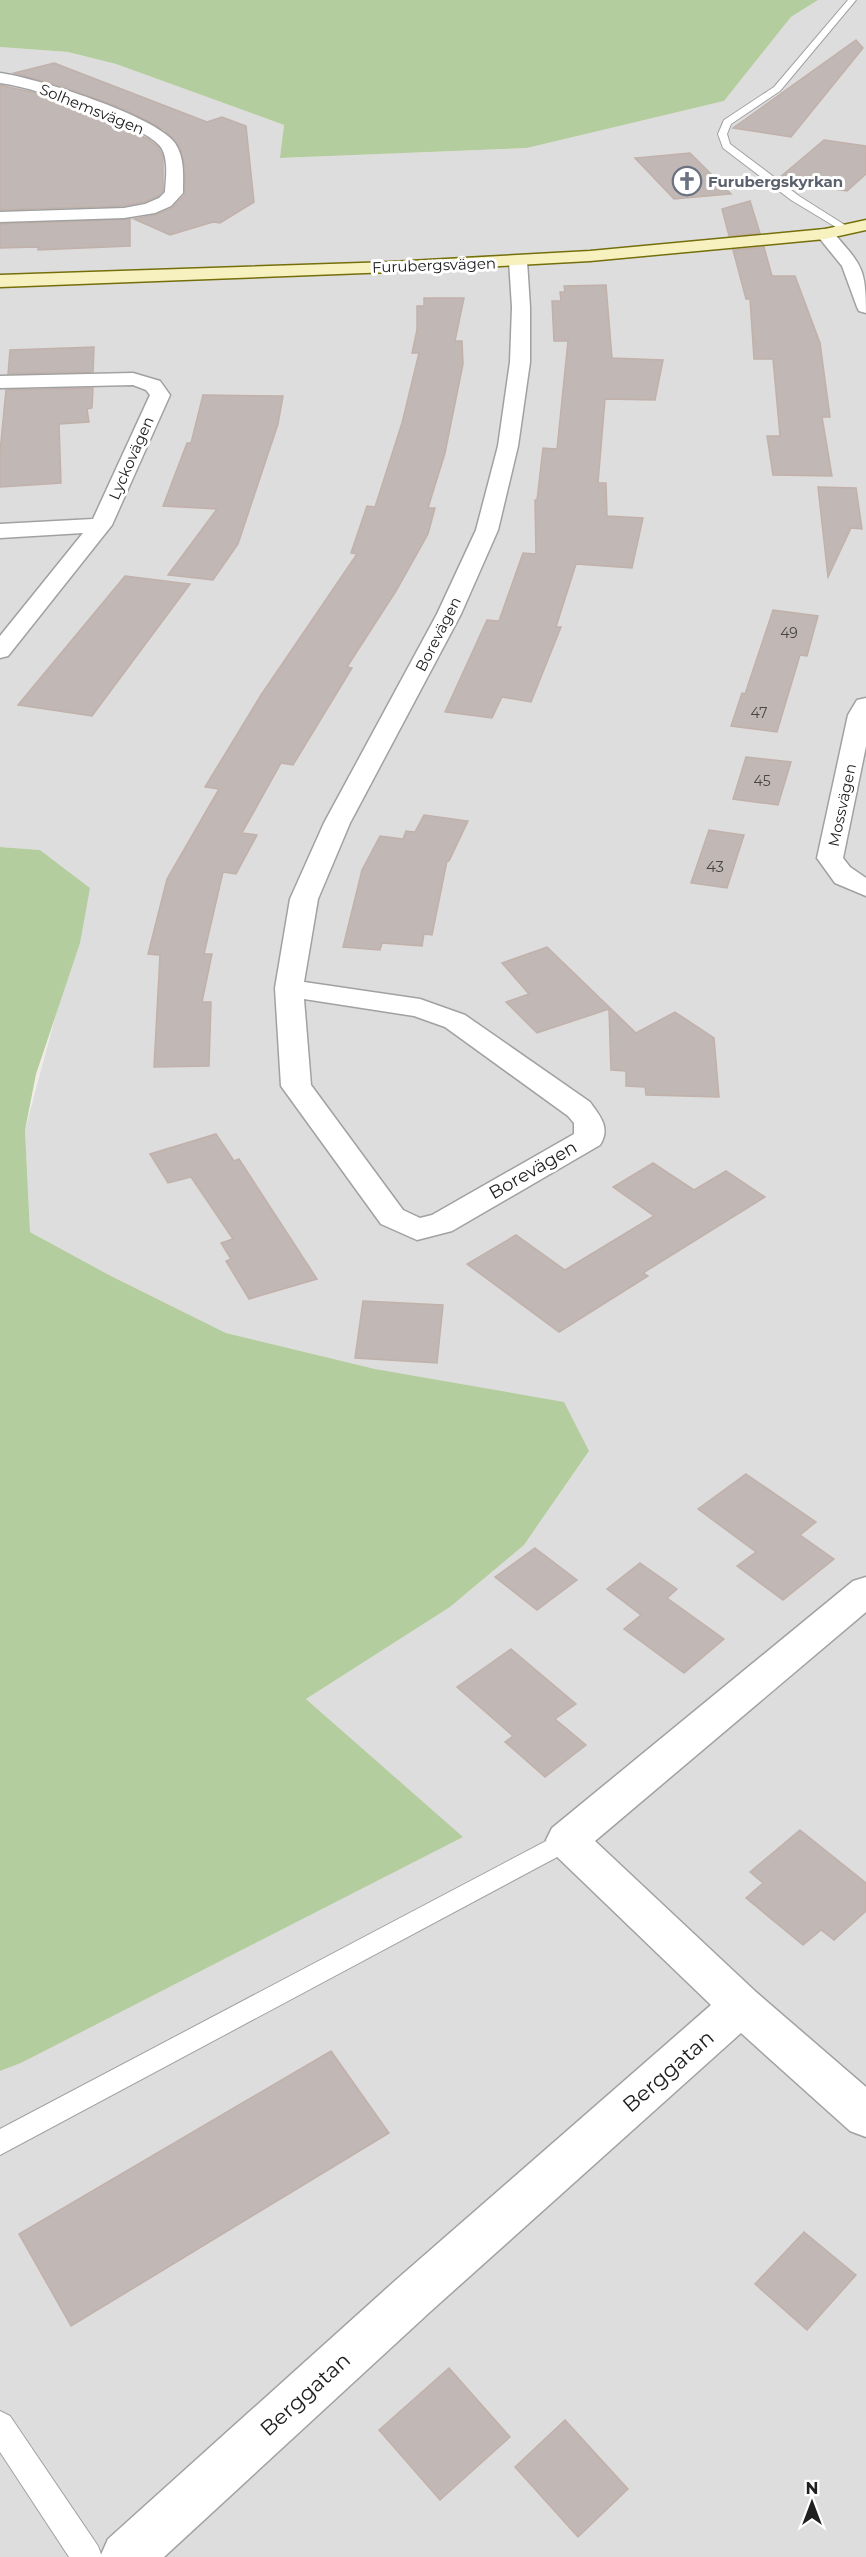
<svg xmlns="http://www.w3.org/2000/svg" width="866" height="2557" font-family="Montserrat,sans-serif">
  <rect width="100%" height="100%" fill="#f0ece7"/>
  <polygon fill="#deddde" points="818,0 866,0 866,2557 0,2557 0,2071 21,2063 462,1837 306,1699 450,1607 524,1545 589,1451 375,1369 226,1333 111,1276 30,1232 25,1130 90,888 40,850 0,847 0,47 68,52 116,64 284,125 281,158 527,148 724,101 791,17"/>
  <g fill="#b4cd9e">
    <polygon points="0,0 818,0 791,17 724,101 527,148 280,158 284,125 116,64 68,52 0,47"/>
    <polygon points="0,847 40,850 90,888 80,943 36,1074 25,1130 30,1232 111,1276 226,1333 375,1369 564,1402 589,1451 524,1545 450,1607 306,1699 463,1837 21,2063 0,2071"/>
  </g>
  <g fill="#c1b7b4" stroke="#c1b1aa" stroke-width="1.5">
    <polygon points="856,40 863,48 791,137 733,128"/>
    <polygon points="54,63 207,122 222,117 246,126 254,202 220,223 213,222 170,235 134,219 155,215 172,208 185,195 185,167 180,148 165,130 121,108 66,88 14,73"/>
    <polygon points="0,85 35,93 84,109 148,139 158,147 163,157 163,191 158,196 144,202 124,206 0,210"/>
    <polygon points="824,140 866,146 866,174 847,191 782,181 779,178"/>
    <polygon points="690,153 731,194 674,199 635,158"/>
    <polygon points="750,201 760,233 729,236 722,209"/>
    <polygon points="130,219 130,246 38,250 38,247 0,248 0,224"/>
    <polygon points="764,247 772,276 795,276 820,343 830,417 822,417 832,476 773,475 767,436 780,436 773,359 754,359 750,299 746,299 733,250"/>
    <polygon points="606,285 612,358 663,360 655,400 605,399 598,483 606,483 607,516 643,518 632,568 576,564 556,627 561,627 531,702 502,697 492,718 445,712 487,620 499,621 523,553 536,554 535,500 537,500 543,448 557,449 568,341 554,341 552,301 561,301 560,292 565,292 564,286"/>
    <polygon points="424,298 464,298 455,341 462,341 463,364 445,453 428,508 435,508 428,534 396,591 347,667 352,668 293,765 281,763 242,833 257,835 236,874 223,872 204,954 212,954 202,1002 211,1002 209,1066 154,1067 160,955 148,954 167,879 219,789 205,787 261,695 357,554 351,553 367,506 375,507 402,423 419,353 412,353 417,330 417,306 424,306"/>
    <polygon points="94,347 93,372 8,374 10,350"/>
    <polygon points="93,388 92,408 87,409 89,422 59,424 61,483 0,487 0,452 6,390"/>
    <polygon points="203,395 283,396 278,424 238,544 213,580 168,575 217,509 163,506 187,443 191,443"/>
    <polygon points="818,487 856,488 862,529 851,528 828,577"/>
    <polygon points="125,576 190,584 92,716 18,705"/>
    <polygon points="773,610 818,616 807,656 800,655 777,732 731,726 742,693 745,694"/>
    <polygon points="746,757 791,762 778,805 733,799"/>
    <polygon points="424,815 468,821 449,861 447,861 432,935 424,934 422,946 382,943 380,950 343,947 362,870 380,836 403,839 406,831 415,832"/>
    <polygon points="709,830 744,835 727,888 691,883"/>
    <polygon points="547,947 636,1033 675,1012 714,1038 719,1097 646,1095 645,1087 626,1086 626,1071 611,1070 609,1009 537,1033 506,1002 529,994 502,963"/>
    <polygon points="216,1134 234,1161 239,1159 317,1279 249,1299 226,1261 231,1259 221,1243 233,1239 191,1177 168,1183 150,1154"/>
    <polygon points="653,1163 694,1190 726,1171 765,1197 643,1273 648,1276 559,1332 467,1264 516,1235 565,1270 654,1216 613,1187"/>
    <polygon points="363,1301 443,1305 437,1363 355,1358"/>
    <polygon points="746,1474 816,1522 800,1535 834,1559 783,1600 737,1566 756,1552 698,1509"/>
    <polygon points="535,1548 577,1580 537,1610 495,1577"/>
    <polygon points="640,1563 677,1589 667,1598 724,1639 684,1673 624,1629 641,1615 607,1589"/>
    <polygon points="511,1649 576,1704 555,1719 586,1745 545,1777 505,1742 513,1736 457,1687"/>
    <polygon points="800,1830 866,1883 866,1911 834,1940 821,1930 803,1945 746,1898 763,1883 750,1872"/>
    <polygon points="331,2051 389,2133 71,2326 19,2234"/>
    <polygon points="804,2232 856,2275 807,2330 755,2284"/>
    <polygon points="449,2368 510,2437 440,2500 379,2430"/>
    <polygon points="565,2420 628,2489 578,2537 515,2467"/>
  </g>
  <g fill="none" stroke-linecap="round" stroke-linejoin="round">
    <g stroke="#a1a1a1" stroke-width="2">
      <g id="lane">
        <polygon points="848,0 856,0 780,91 731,124 727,134 730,144 799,196 848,227 848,231 844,232 791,200 723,148 718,134 724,120 774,87"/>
        <polygon points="567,1830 576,1833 579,1840 576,1847 0,2155 0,2129"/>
        <polygon points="0,2411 10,2416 98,2546 102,2557 69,2557 0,2452"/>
      </g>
    </g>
    <g stroke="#a1a1a1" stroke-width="3">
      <g id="street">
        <path d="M0,73C34,77 156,116 175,143C185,158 183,176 183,193L171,206L155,213L124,218L0,222V212L124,208L145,204L159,198L165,192C166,178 169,158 160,146C141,123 31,86 0,83Z"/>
        <path d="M825,229L831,230C861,265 866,266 866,313L859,311L857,307L842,266L816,234L819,230Z"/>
        <path d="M518,256L524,257L527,261L530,307V362L518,446L498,530L461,614L350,823L318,899L304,982L420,999L465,1015L590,1102C600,1116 611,1128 600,1145L452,1231L417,1240L381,1224L281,1086L275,988L290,899L324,823L437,614L476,530L498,446L510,362L512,307L509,261L512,257ZM304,999L414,1016L445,1027L568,1116L574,1123V1134L432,1215L420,1218L403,1210L311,1085Z"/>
        <polygon points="133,373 160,381 170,395 112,525 8,656 0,658 0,636 83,533 0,538 0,524 93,519 150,395 146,390 133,385 0,388 0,376"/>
        <polygon points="866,698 866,746 843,858 850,867 866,878 866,896 835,883 817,858 848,715 857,700"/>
        <polygon points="866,1577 866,1612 595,1841 756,1992 866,2087 866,2137 850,2131 741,2033 431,2311 164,2557 100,2557 108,2539 397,2279 711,2005 552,1852 546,1840 552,1828 853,1581"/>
      </g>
    </g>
    <g stroke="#746f0b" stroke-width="3">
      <polygon id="secondary" points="866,220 866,230 825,239 590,261 391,272 0,287 0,275 391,262 590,251 825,229"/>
    </g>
    <use href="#lane" fill="#fff" fill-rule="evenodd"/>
    <use href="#street" fill="#fff" fill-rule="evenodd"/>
    <use href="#secondary" fill="#f7f1bf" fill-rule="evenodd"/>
  </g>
  <defs>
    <g id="church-ring" transform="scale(1.5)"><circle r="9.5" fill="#fff" stroke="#6b7280" stroke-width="1.5"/><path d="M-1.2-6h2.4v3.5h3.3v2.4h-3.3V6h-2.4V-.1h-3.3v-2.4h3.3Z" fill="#6b7280"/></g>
  </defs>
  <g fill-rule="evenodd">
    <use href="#church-ring" x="687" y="181"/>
  </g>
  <g text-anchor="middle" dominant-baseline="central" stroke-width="6" stroke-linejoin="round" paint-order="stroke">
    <g font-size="14" fill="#484645">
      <text x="789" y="633">49</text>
      <text x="759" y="713">47</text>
      <text x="762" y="781">45</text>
    </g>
    <g font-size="15" fill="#202020" stroke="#fff">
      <text transform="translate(92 109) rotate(22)">Solhemsvägen</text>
      <text transform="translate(434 265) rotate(-2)">Furubergsvägen</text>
      <text transform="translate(131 458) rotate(-66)">Lyckovägen</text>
      <text transform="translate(438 634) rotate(-63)">Borevägen</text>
      <text transform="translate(842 805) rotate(-78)">Mossvägen</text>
    </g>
    <g font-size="15" font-weight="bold" fill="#5b616d" stroke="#fff" text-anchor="start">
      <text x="708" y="181">Furubergskyrkan</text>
    </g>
    <g font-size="15" fill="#484645">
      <text x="715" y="866">43</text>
    </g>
    <g font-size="18" fill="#202020" stroke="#fff">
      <text transform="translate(533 1170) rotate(-30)">Borevägen</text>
    </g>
    <g font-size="21" fill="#202020" stroke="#fff">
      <text transform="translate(668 2071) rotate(-41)">Berggatan</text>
      <text transform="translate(305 2394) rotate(-42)">Berggatan</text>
    </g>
  </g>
  <g transform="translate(812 2503)" stroke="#ffffff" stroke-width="4.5" paint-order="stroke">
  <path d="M0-4.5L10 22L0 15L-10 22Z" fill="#202020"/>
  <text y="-9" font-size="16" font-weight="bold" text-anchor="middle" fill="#202020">N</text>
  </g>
</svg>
